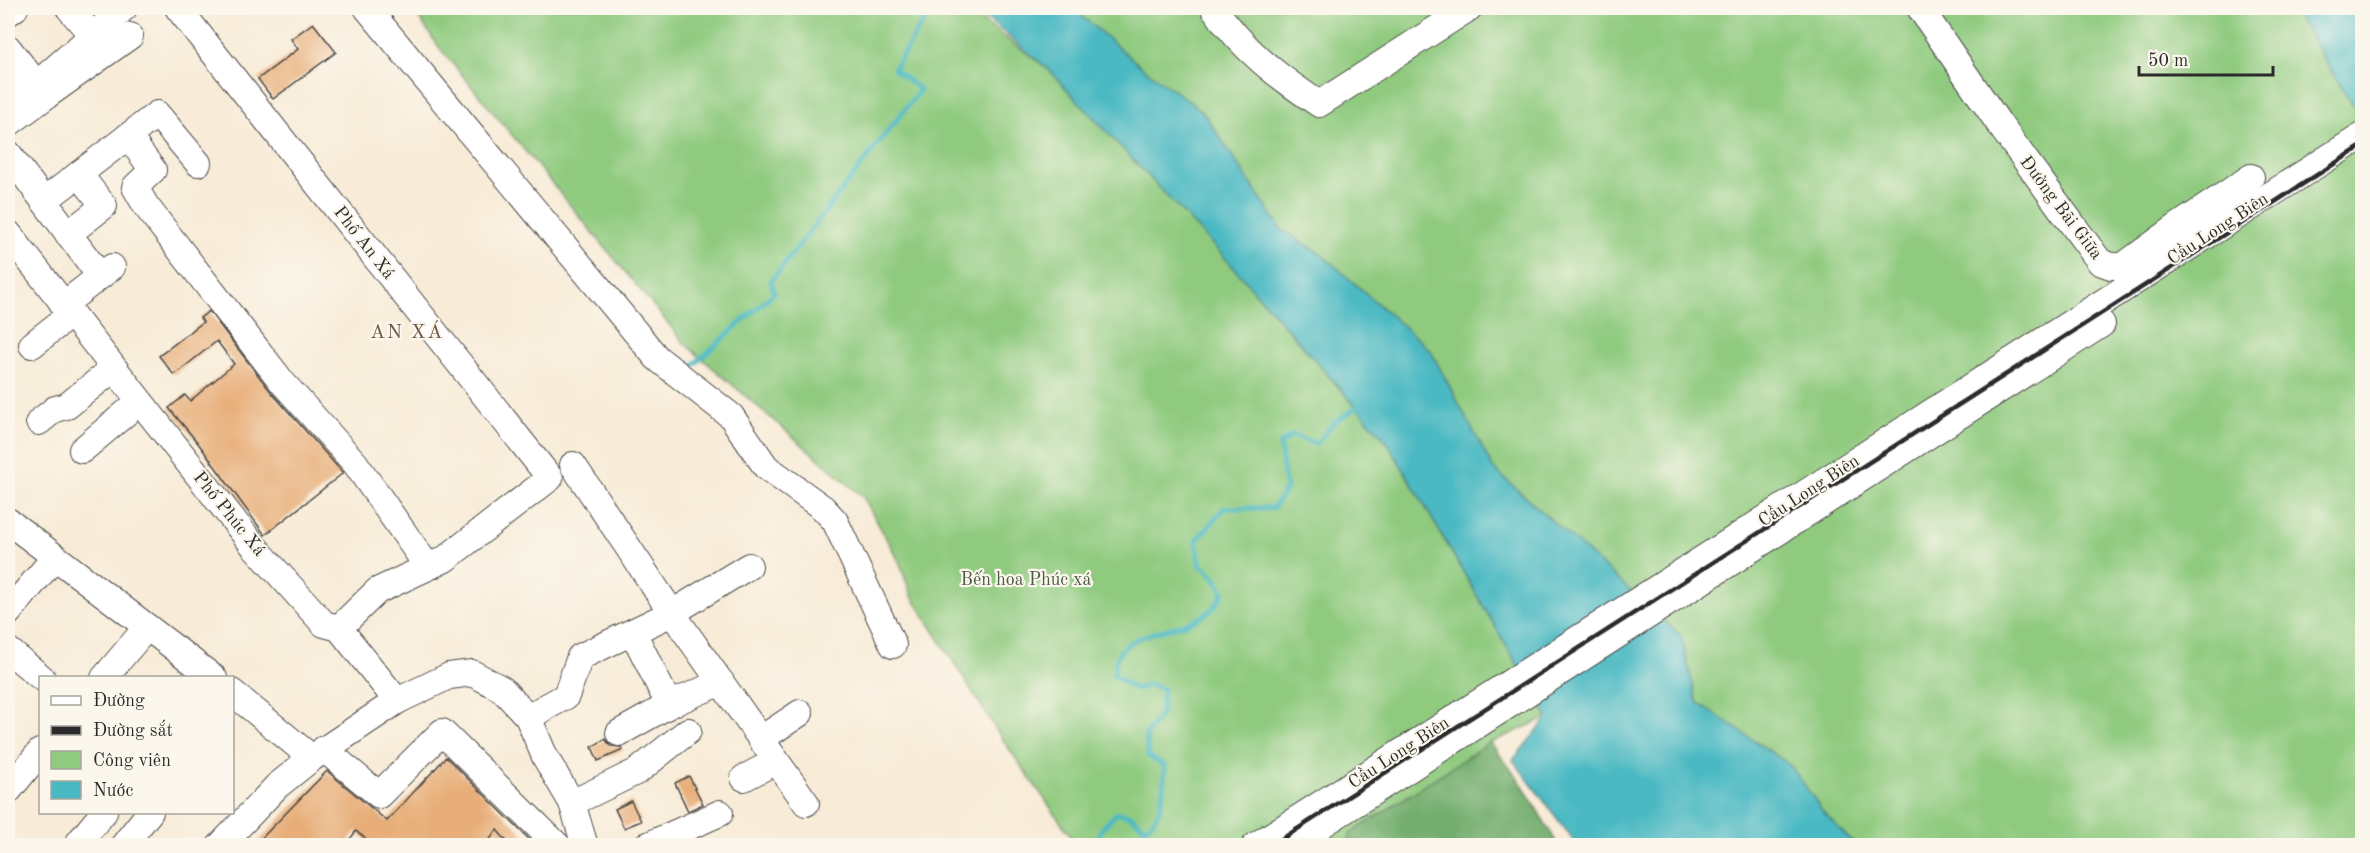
<svg xmlns="http://www.w3.org/2000/svg" width="2370" height="853" font-family="'Old Standard TT',serif">
  <rect width="100%" height="100%" fill="#fbf7ec"/>
  <filter id="ink" filterUnits="userSpaceOnUse"><feTurbulence type="fractalNoise" baseFrequency=".0167" numOctaves="2"/><feDisplacementMap in="SourceGraphic" scale="12" xChannelSelector="R" yChannelSelector="G"/><feConvolveMatrix kernelMatrix="1 2 1 2 8 2 1 2 1" color-interpolation-filters="sRGB"/></filter>
  <filter id="wash" filterUnits="userSpaceOnUse"><feTurbulence type="fractalNoise" baseFrequency=".008" numOctaves="4" result="noise"/><feDisplacementMap in="SourceGraphic" scale="24" xChannelSelector="R" yChannelSelector="G"/><feGaussianBlur stdDeviation="1.35" result="paint"/><feColorMatrix in="noise" values="0 0 0 0 0 0 0 0 0 0 0 0 0 0 0 0 0 1.4 0 .05"/><feComposite in="paint" operator="in"/></filter>
  <g filter="url(#wash)">
    <rect width="100%" height="100%" fill="#f8ebd7"/>
    <g fill="#8fca7f" stroke="#5d7a55" stroke-width="1.5">
      <polygon points="412,8 965,8 1047,68 1226,259 1388,443 1548,717 1490,743 1351,834 1349,845 1077,845 1003,740 911,595 899,561 863,497 685,344 439,47"/>
      <polygon points="1072,8 2292,8 2362,120 2362,845 1855,845 1824,813 1790,765 1697,702 1681,636 1493,468 1430,350 1321,254 1281,229 1202,111 1143,68"/>
    </g>
    <polygon fill="#73ae6e" stroke="#4f6c4c" stroke-width="1.5" points="1490,742 1522,784 1558,845 1349,845 1350,834"/>
    <g fill="#4bb9c3" stroke="#3b7277" stroke-width="1.5">
      <polygon points="974,8 1072,8 1143,68 1202,111 1281,229 1321,254 1430,350 1493,468 1681,636 1697,702 1790,765 1824,813 1855,845 1577,845 1513,760 1548,717 1388,443 1226,259 1047,68"/>
      <polygon points="2292,8 2362,8 2362,120 2353,105"/>
    </g>
    <g fill="none" stroke-linecap="round" stroke-linejoin="round">
      <g stroke="#4bb9c3" stroke-width="5">
        <polyline points="691,367 774,293 771,281 920,90 894,69 932,8"/>
        <path d="M1095,846L1102,828L1117,813L1131,816L1146,828C1165,813 1163,788 1165,766L1148,756L1146,735L1161,714L1163,689L1150,685L1135,689L1114,675C1115,669 1115,661 1118,656C1134,622 1208,637 1223,592L1214,576L1200,564L1196,541L1224,508H1273L1286,489L1280,445L1292,435L1316,444L1334,422L1361,405"/>
      </g>
    </g>
    <g id="blocks">
      <g fill="#e8ae79">
        <polygon points="313,23 336,52 273,99 258,79 298,49 291,39"/>
        <polygon points="209,311 271,392 343,473 265,535 198,443 169,408 185,395 190,401 234,364 217,341 174,375 159,356 203,322 200,318"/>
        <polygon points="605,739 611,746 621,747 623,750 598,761 592,747"/>
        <polygon points="446,757 536,846 511,846 497,830 485,846 375,846 356,831 345,846 254,846 327,771 387,821"/>
        <polygon points="689,776 703,804 688,811 675,783"/>
        <polygon points="631,801 641,821 624,828 615,809"/>
      </g>
    </g>
  </g>
  <g filter="url(#ink)">
    <use href="#blocks" fill-opacity="0" stroke="#4a4845" stroke-width="1.5"/>
    <g fill="none" stroke-linecap="round" stroke-linejoin="round">
      <g stroke="#4a4845" stroke-width="28">
        <g id="minor">
          <polyline points="69,8 92,35"/>
          <polyline points="178,8 550,478 445,559 377,591 339,628"/>
          <polyline points="367,8 657,358 731,416 766,467 823,508 835,521 893,645"/>
          <path d="M1214,8C1244,51 1276,75 1319,104L1469,8"/>
          <polyline points="1920,8 2002,128 2100,262 2111,266 2123,266 2178,226 2251,177"/>
          <polyline points="8,13 15,8"/>
          <polyline points="8,48 46,96 8,124"/>
          <polyline points="37,84 124,8"/>
          <polyline points="46,96 130,36"/>
          <polyline points="8,97 30,76"/>
          <polyline points="128,136 153,170 135,187 146,206 283,383 355,463 428,567"/>
          <polyline points="8,153 100,276"/>
          <polyline points="44,201 157,114 198,163"/>
          <polyline points="8,233 253,545 324,624 339,628 397,701 312,758 277,786 220,846"/>
          <polyline points="68,234 104,206 79,174"/>
          <polyline points="63,305 112,267"/>
          <polyline points="32,345 70,315"/>
          <polyline points="39,422 55,409 67,406 113,369"/>
          <polyline points="82,450 139,402"/>
          <polyline points="573,465 672,613 806,803"/>
          <polyline points="8,521 214,678"/>
          <polyline points="8,613 55,557"/>
          <polyline points="633,632 669,705"/>
          <polyline points="8,650 42,678"/>
          <polyline points="104,678 147,627"/>
          <polyline points="232,692 312,758"/>
          <polyline points="397,701 449,676 472,673 502,689 528,717 545,757 572,803 585,846"/>
          <polyline points="528,717 566,696 580,657 672,613 749,566"/>
          <polyline points="619,733 669,705 721,682"/>
          <polyline points="761,739 800,713"/>
          <polyline points="324,749 379,795 442,732 558,846"/>
          <polyline points="744,778 776,761"/>
          <polyline points="8,791 40,752"/>
          <polyline points="572,803 638,771 688,731"/>
          <polyline points="76,846 104,812"/>
          <polyline points="123,846 150,812"/>
          <polyline points="646,846 720,813"/>
          <polyline points="1255,846 2362,136"/>
          <polyline points="1289,846 2102,324"/>
        </g>
      </g>
      <use href="#minor" stroke="#fff" stroke-width="26"/>
      <polyline stroke="#2b2b2b" stroke-width="4.5" points="1271,846 2362,146"/>
    </g>
  </g>
  <g text-anchor="middle" dominant-baseline="central" stroke-width="4.5" stroke-linejoin="round" paint-order="stroke">
    <g font-size="18" fill="#2b2b2b" stroke="#fbf7ec">
      <text transform="translate(2061 208) rotate(53)">Đường Bãi Giữa</text>
      <text transform="translate(2218 229) rotate(-33)">Cầu Long Biên</text>
      <text transform="translate(364 243) rotate(52)">Phố An Xá</text>
      <text transform="translate(1809 491) rotate(-33)">Cầu Long Biên</text>
      <text transform="translate(229 514) rotate(51)">Phố Phúc Xá</text>
      <text transform="translate(1399 753) rotate(-33)">Cầu Long Biên</text>
    </g>
    <g font-size="18" fill="#495b44" stroke="#fbf7ec">
      <text x="1026" y="580">Bến hoa Phúc xá</text>
    </g>
    <g font-size="20" letter-spacing="1.5" fill="#6d5946" stroke="#fbf7ec">
      <text x="407" y="333">AN XÁ</text>
    </g>
  </g>
  <rect width="2370" height="853" fill="none" stroke="#fbf7ec" stroke-width="30"/>
  <rect x="39" y="676" width="195" height="138" fill="#fbf7ec" stroke="#a8a59f" stroke-width="1.5"/>
  <rect x="51" y="696" width="30" height="9" fill="#ffffff" stroke="#a8a59f" stroke-width="1.5"/>
  <text x="93" y="706" font-size="18" fill="#2b2b2b">Đường</text>
  <rect x="51" y="726" width="30" height="9" fill="#2b2b2b" stroke="#a8a59f" stroke-width="1.5"/>
  <text x="93" y="736" font-size="18" fill="#2b2b2b">Đường sắt</text>
  <rect x="51" y="751" width="30" height="18" fill="#8fca7f" stroke="#a8a59f" stroke-width="1.5"/>
  <text x="93" y="766" font-size="18" fill="#2b2b2b">Công viên</text>
  <rect x="51" y="781" width="30" height="18" fill="#4bb9c3" stroke="#a8a59f" stroke-width="1.5"/>
  <text x="93" y="796" font-size="18" fill="#2b2b2b">Nước</text>
  <path d="M2139 66v9h134v-9" fill="none" stroke="#2b2b2b" stroke-width="3"/>
  <text x="2148" y="66" font-size="18" fill="#2b2b2b" stroke="#fbf7ec" stroke-width="4.5" paint-order="stroke">50 m</text>
</svg>
